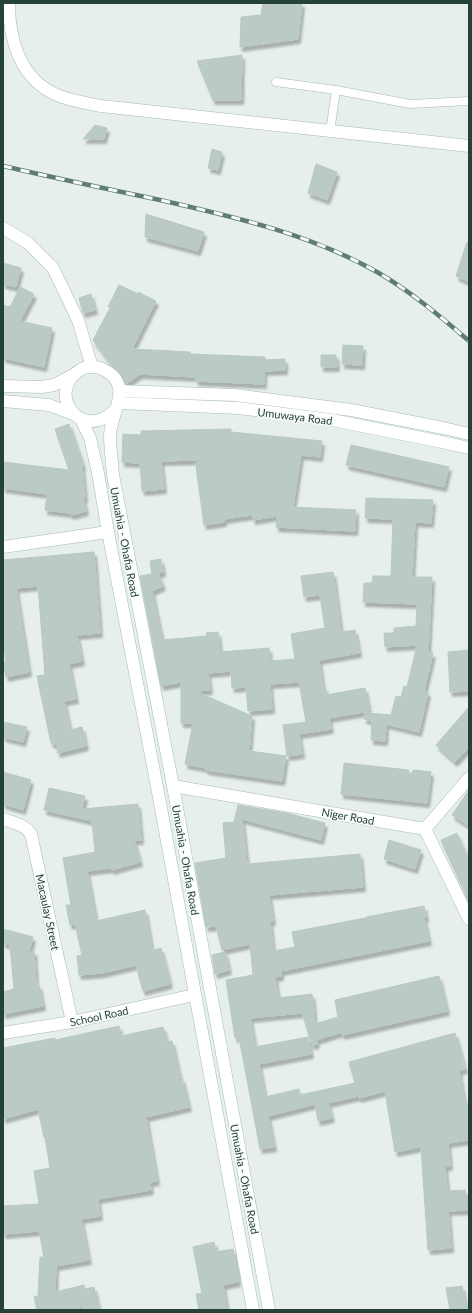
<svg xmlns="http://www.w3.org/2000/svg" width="472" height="1313" font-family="Lato,sans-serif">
  <defs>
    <filter id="shadow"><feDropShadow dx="2.5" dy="4.5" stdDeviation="1" flood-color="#0004"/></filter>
  </defs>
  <rect width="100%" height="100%" fill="#e6efeb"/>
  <g fill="#bbcac4" stroke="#b8c9c2" filter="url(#shadow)">
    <polygon points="263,3 302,3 298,39 240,47 241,17 261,15"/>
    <polygon points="242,55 241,100 213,100 197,61"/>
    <polygon points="95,125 107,128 104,139 83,139"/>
    <polygon points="212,149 222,152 218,170 208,168"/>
    <polygon points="316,164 337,172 327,200 308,193"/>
    <polygon points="146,214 204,232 198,251 145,237"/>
    <polygon points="467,242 469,243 469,282 456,276"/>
    <polygon points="3,263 21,268 16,287 3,284"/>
    <polygon points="119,285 138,294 138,292 156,301 132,349 190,352 190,354 265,357 265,360 285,359 285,370 264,371 264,384 196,381 196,377 140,374 126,384 120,373 113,367 93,340 111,306 108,307"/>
    <polygon points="20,287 34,294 20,321 52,328 44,367 3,358 3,305 10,307"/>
    <polygon points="91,294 95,310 83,313 79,298"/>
    <polygon points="343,345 363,346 362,365 342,364"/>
    <polygon points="321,355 336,355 337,367 321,367"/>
    <polygon points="69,424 83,465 82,466 85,498 83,498 86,511 71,515 70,513 45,510 47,494 3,488 3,462 69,470 55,429"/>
    <polygon points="231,429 231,432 322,441 320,457 301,455 293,507 356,510 355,531 276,527 277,516 253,520 252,515 224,519 224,522 204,525 196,466 197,460 161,461 164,489 142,491 140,463 122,462 123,434 141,435 141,431"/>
    <polygon points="351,445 449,467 444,487 346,465"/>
    <polygon points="366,498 433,500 431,523 415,522 412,577 432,577 428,653 433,653 424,691 428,692 419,732 386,724 385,741 371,740 372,721 364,719 365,713 391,715 396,696 401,697 404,686 407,687 417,645 385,647 384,633 394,633 394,628 416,626 417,604 363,602 364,583 372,583 373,576 391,576 393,519 365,518"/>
    <polygon points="94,552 100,633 77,635 82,661 69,664 76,699 64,701 70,730 82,727 86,746 57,753 58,745 51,743 37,676 45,675 38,586 16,588 29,672 6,677 3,663 6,661 3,642 3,560"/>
    <polygon points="161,559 163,572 158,573 163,586 152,591 162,640 207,636 206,633 218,632 220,652 269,648 270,661 295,659 291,634 325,628 320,595 304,597 301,576 333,572 341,632 355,630 359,653 319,660 323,688 325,687 326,695 365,688 369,711 329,718 331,729 299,734 302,754 287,756 283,725 306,722 299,682 270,684 272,709 248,711 246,687 232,688 231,671 208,673 210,690 195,691 252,716 249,751 286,756 282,781 206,770 206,768 185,764 193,723 181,723 181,682 161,686 140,576 152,574 150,561"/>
    <polygon points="469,650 469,691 450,692 448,652"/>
    <polygon points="469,707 469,747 455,762 436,745"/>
    <polygon points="3,722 27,727 23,742 3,737"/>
    <polygon points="344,763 409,770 408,776 414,770 431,772 427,803 341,794"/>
    <polygon points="3,772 31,780 23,810 3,804"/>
    <polygon points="49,788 85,796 82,809 138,804 141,840 134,840 140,862 112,870 111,868 87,871 96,921 145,910 152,951 161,948 170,984 143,991 136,965 102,973 79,975 77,956 82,955 75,924 70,925 66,905 71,905 63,858 95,852 92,821 44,810"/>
    <polygon points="469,790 469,826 452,815"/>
    <polygon points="238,805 286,813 325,823 321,840 242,819 247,864 360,854 363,887 269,895 273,921 270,921 273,951 295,947 292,932 365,918 366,920 366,917 424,906 426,917 424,918 429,941 281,971 281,976 275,977 278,998 312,994 315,1024 338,1017 335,1000 439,976 447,1011 342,1035 342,1032 316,1040 317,1044 312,1045 302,1013 250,1018 255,1047 308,1037 311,1054 259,1064 265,1097 299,1089 300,1095 355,1083 349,1062 455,1033 465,1069 459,1071 465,1106 469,1105 469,1140 448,1143 450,1166 445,1166 447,1191 465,1190 467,1210 448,1211 451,1248 428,1250 421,1147 395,1152 385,1091 359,1098 358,1096 328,1103 332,1118 318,1121 315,1104 268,1116 274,1147 260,1149 239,1037 235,1038 226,980 253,975 250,944 222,950 216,926 206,927 195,863 226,858 223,823 234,822"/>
    <polygon points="457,833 469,862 469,902 441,840"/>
    <polygon points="389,840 421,850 415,869 384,859"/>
    <polygon points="3,929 33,937 29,952 34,951 36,985 39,985 43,1006 3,1014 3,992 14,989 10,945 3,943"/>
    <polygon points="225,952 229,970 215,974 212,955"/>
    <polygon points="119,1026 121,1036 163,1027 167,1042 172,1041 180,1078 182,1078 189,1107 146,1117 157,1181 150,1182 151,1190 98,1199 100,1216 81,1219 89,1260 56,1266 55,1292 84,1285 85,1289 94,1287 99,1310 83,1310 82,1307 71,1310 37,1310 34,1297 38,1296 40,1257 44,1257 39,1231 3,1234 3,1206 39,1204 34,1171 50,1168 45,1137 44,1137 38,1109 3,1119 3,1048 55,1038 55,1040"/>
    <polygon points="214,1242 216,1252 233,1249 238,1282 223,1285 227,1310 199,1310 196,1294 202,1293 193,1247"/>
    <polygon points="462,1286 466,1310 450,1310 446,1288"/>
  </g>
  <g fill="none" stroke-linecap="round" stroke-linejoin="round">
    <g stroke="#a8b8b2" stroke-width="9">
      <g id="lane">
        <polyline points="276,82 336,90 410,104 469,101"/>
        <polyline points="330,132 336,90"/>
      </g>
    </g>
    <g stroke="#a8b8b2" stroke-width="13">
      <g id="street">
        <path d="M9,3C9,40 20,79 57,95C71,101 86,103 101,106L469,146"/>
        <polyline points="3,228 28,243 53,268 78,320 92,367"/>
        <polyline points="3,547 108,532"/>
        <polyline points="173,786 425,829 469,919"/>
        <path d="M3,819C14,823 24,824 31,834L72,1022"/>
        <polyline points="425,829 469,778"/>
        <polyline points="3,1033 72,1022 194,995"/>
      </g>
    </g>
    <g stroke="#a4bbb3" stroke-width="13">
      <g id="secondary">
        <polyline points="3,386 42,387 54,385 73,375"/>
        <polyline points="120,391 235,395 351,410 443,428 469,434"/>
        <polyline points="3,401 49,405 73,414"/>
        <polyline points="119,403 239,408 332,420 437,441 469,448"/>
        <path d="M115,410C81,444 45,392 80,370C88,365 98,366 106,371C133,386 111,413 110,435C110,448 112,461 113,475L173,786L269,1310"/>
        <polyline points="81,419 90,438 98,473 108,532 158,792 253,1310"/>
      </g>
    </g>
    <use href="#lane" stroke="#fff" stroke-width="8"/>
    <use href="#street" stroke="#fff" stroke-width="12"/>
    <use href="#secondary" stroke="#fff" stroke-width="12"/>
    <g stroke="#5f7d75" stroke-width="4.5">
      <path id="rail" d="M3,166C55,178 107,189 160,200C235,217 310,234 377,272C410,291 440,316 469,341"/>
    </g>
    <use href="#rail" stroke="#f7fbf9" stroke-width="3" stroke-dasharray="9" stroke-linecap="butt"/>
  </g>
  <g text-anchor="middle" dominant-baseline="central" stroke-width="3.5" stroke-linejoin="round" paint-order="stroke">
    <g font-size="11" fill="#24423a" stroke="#f7fbf9">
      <text transform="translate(295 416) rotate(7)">Umuwaya Road</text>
      <text transform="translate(125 542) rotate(79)">Umuahia - Ohafia Road</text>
      <text transform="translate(348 816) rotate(10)">Niger Road</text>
      <text transform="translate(186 860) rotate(80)">Umuahia - Ohafia Road</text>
      <text transform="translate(48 912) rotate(78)">Macaulay Street</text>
      <text transform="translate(99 1016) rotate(-12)">School Road</text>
      <text transform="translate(245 1179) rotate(79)">Umuahia - Ohafia Road</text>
    </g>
  </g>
  <rect width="472" height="1313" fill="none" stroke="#24423a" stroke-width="8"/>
</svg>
